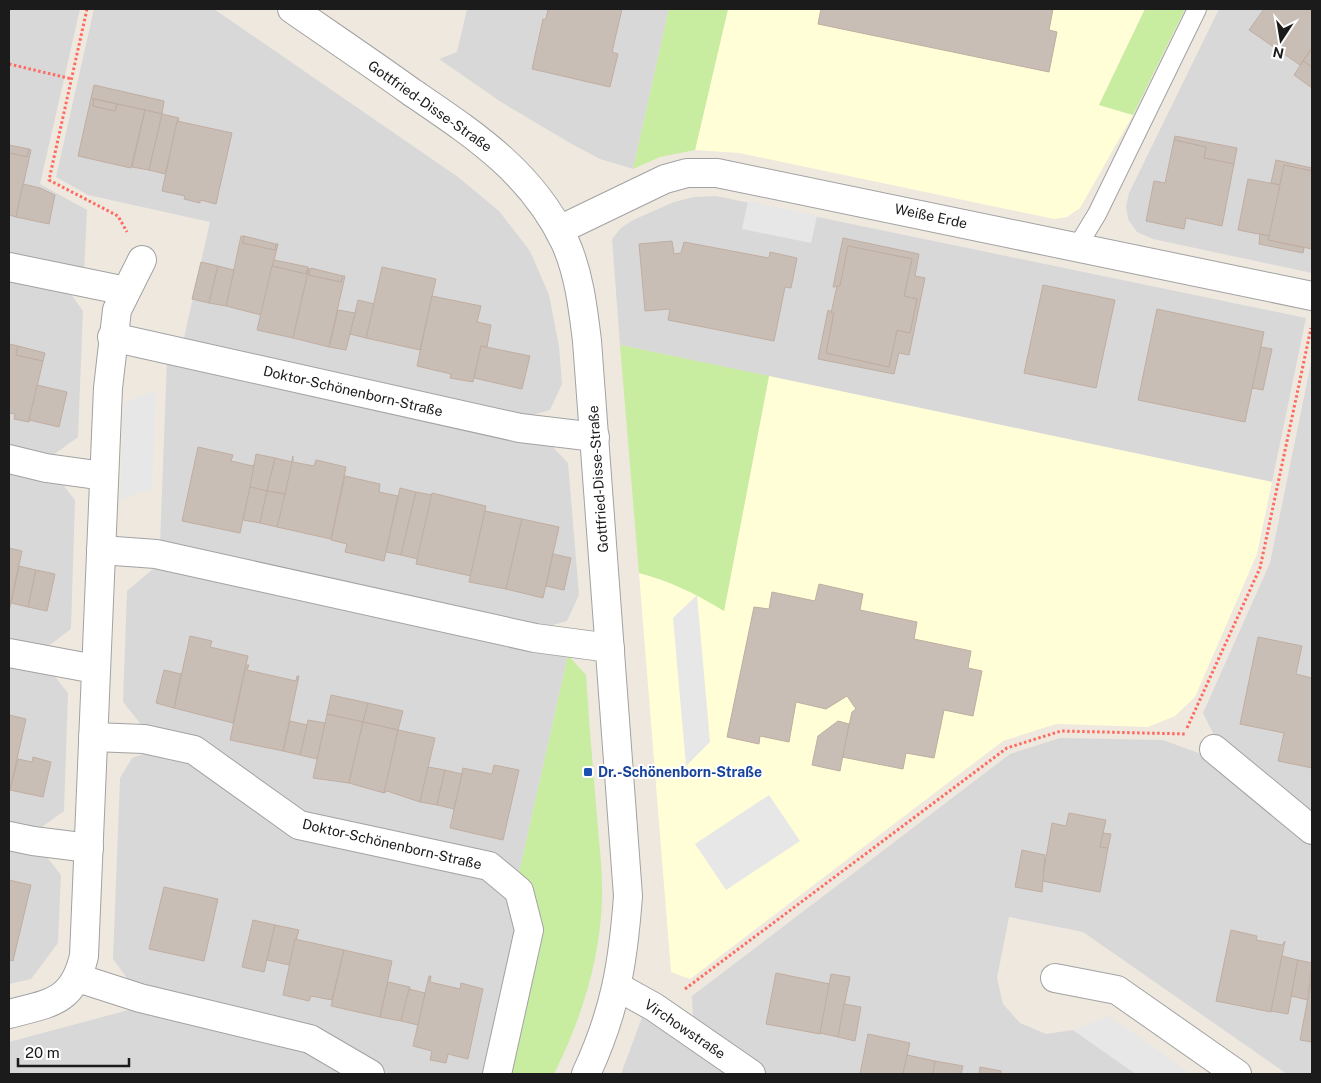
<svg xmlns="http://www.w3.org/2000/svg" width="1321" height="1083" font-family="'Public Sans',sans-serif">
  <rect width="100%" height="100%" fill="#eee8df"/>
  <g fill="#d9d8d8">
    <polygon points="9,9 80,9 40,184 87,210 84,272 9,258"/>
    <polygon points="94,9 214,9 458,177 499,211 530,251 549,295 559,346 562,384 550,410 522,418 183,342 210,222 88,195 56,177"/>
    <polygon points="467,9 669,9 633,169 600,159 570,143 501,102 439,59 457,52"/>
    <polygon points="1219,9 1312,9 1312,273 1153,239 1137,232 1128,219 1126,206 1129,193"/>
    <polygon points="716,196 1306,318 1272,482 620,345 612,239 621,228 633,220 674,202 694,197"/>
    <polygon points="9,277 68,290 83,311 78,437 49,458 9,449"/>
    <polygon points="1312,358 1312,818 1214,735 1203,713 1270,563"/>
    <polygon points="167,359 551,445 568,463 579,595 567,621 539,629 160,544"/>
    <polygon points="9,469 60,481 75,500 71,629 43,650 9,643"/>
    <polygon points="159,564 568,655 518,878 303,815 144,728 123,702 127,591"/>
    <polygon points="9,663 52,673 68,693 64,811 35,832 9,827"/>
    <polygon points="1060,738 1163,740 1212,758 1312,842 1312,1074 1287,1074 1083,932 1009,917 997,978 1003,1004 1020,1023 1046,1034 1073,1030 1136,1074 768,1074 693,1022 692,996 1010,754"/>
    <polygon points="155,750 190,759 295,835 486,877 511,897 519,929 487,1074 389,1074 313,1030 134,988 113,959 120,778 132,758"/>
    <polygon points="9,847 45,855 61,875 58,943 31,979 9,984"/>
    <polygon points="136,1008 307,1049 351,1074 9,1074 9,1042"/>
    <polygon points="644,1012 733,1074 621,1074"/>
  </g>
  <g fill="#fffed7">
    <polygon points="728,9 1145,9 1099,105 1133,115 1080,208 1067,217 1054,219 739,153 695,150"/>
    <polygon points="769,376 1272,482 1257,554 1195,697 1175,716 1148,727 1056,724 1003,741 690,979 671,972 639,573 662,579 697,594 724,611"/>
  </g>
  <g fill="#c8eda0">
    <polygon points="669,9 728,9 695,150 660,157 633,169"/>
    <polygon points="1145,9 1185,9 1133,115 1099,105"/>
    <path d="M620,345L769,376L724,611C696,594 670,581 639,573Z"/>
    <path d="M568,655L586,675C589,722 593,769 597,816C599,843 603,872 602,900C600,961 581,1020 554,1074H507L518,878Z"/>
  </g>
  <g fill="#e7e7e7">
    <polygon points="748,201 817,216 811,243 742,229"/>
    <polygon points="156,390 152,489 120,499 124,403"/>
    <polygon points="697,595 710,742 686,766 673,618"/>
    <polygon points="769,795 800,841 726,890 695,844"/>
    <polygon points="1109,1016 1191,1074 1136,1074 1073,1030"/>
  </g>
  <g fill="#c9beb5" stroke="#c0ada1">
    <polygon points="548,9 622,9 612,52 618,54 610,87 532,69 543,19 546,19"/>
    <polygon points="821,9 1053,9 1049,30 1057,32 1049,72 818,24"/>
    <polygon points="1264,9 1312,9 1312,48 1300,65 1249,30"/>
    <polygon points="1312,48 1312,67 1303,61"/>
    <polygon points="1303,61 1312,67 1312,88 1294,75"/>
    <polygon points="94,85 164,101 162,114 91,98"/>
    <polygon points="91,98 94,99 93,106 115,111 117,104 145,110 131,168 78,156"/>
    <polygon points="94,99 117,104 115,111 93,106"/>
    <polygon points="145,110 162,114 149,170 132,167"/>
    <polygon points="162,114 179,118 165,174 149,170"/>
    <polygon points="177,121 232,133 216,204 200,200 200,203 184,199 185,196 162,191"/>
    <polygon points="1175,136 1237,148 1234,164 1204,158 1206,147 1174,140"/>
    <polygon points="1174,140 1206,147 1204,158 1234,164 1222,226 1186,218 1184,229 1146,221 1154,181 1165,183"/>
    <polygon points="9,145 29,149 27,157 9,153"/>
    <polygon points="29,149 31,150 16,217 9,215 9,153 27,157"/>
    <polygon points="1276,160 1312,168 1312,171 1284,165 1280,185 1271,183"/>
    <polygon points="1284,165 1312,171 1312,249 1268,240"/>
    <polygon points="1248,179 1280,185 1269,236 1238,230"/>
    <polygon points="23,184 40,188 55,195 49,224 16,217"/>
    <polygon points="1260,234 1269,236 1268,240 1304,248 1303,253 1259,244"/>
    <polygon points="241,236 244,236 243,243 275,250 276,244 278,244 261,315 226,306"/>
    <polygon points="244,236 276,244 275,250 243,243"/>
    <polygon points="843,238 919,254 915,276 925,278 909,355 899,353 894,374 818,359 828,310 834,313 826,353 889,367 897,330 910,333 917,299 904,296 912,259 848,246 840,286 833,287"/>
    <polygon points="672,241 674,254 681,253 684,242 769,258 770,252 797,258 791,288 785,287 774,341 668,320 670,309 645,311 639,244"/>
    <polygon points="848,246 912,259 904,296 917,299 910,333 897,330 889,367 826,353 834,313 831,313 837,286 840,286"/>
    <polygon points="274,260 308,267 306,274 272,266"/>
    <polygon points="201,262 218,266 209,303 192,299"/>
    <polygon points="218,266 234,270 226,306 209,303"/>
    <polygon points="272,266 306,274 309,268 293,338 257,330"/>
    <polygon points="382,267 436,279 420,350 366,338"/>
    <polygon points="309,268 309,275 341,282 343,276 345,276 329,347 293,338"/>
    <polygon points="311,268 343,276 341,282 309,275"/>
    <polygon points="1043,285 1115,300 1096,388 1024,373"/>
    <polygon points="432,296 481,306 477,322 491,325 487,347 481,346 473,382 450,378 451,374 417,366"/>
    <polygon points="358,300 374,304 366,338 350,334"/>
    <polygon points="1157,309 1264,332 1245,422 1138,400"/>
    <polygon points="338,310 355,313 346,350 329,347"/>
    <polygon points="9,344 18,346 16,355 43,361 29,422 14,419 15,414 9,413"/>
    <polygon points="18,346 45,353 43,361 16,355"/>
    <polygon points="481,346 530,356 522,389 474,378"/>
    <polygon points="1261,347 1272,349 1263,390 1252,388"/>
    <polygon points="37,385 67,392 59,427 29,420"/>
    <polygon points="198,447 233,455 231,461 253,466 256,460 240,533 182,521"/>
    <polygon points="256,454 275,458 267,491 250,487"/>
    <polygon points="293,456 293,462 314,466 316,460 346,467 331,539 277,527"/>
    <polygon points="275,458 292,462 285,494 267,491"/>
    <polygon points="345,476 380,484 379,492 398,496 384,561 345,552 347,544 331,540"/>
    <polygon points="250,487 267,491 260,523 243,520"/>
    <polygon points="400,488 416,492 401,555 386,552"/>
    <polygon points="267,491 285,494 277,527 260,523"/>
    <polygon points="416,492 432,495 418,559 401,555"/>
    <polygon points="432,493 486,506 471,576 416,564"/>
    <polygon points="485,511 522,519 506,589 469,582"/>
    <polygon points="522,519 559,527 543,598 506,589"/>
    <polygon points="9,548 22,551 9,611"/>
    <polygon points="553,554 571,558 564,590 546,586"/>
    <polygon points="19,566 36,570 28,607 11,603"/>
    <polygon points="36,570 55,574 47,611 28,607"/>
    <polygon points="819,584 863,594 860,610 917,622 914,639 971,651 968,668 982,671 973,716 944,710 934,758 906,753 903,769 842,757 852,712 856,709 847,696 826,709 796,702 789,742 760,736 759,744 727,737 754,607 769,609 772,592 815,601"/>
    <polygon points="190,636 212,641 210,647 248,656 233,723 174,708"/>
    <polygon points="1258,637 1302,646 1296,674 1312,678 1312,768 1278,761 1284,733 1240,724"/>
    <polygon points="246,665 249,665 247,670 296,681 297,676 299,676 283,751 230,740"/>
    <polygon points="164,670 181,674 174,708 156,703"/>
    <polygon points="331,695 368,703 363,722 327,714"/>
    <polygon points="368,703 403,711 398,730 363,722"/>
    <polygon points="327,714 363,722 349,783 313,778"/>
    <polygon points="9,715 26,719 10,790 9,790"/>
    <polygon points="308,720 325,723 317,759 300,755"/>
    <polygon points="290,721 307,725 300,755 283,751"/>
    <polygon points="838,721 849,724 840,771 812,765 818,736"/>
    <polygon points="363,722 398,730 384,793 349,783"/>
    <polygon points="398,730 435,738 420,802 387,791 384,793"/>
    <polygon points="33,757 51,762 43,797 10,790 18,759 32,762"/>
    <polygon points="494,765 519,770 503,840 450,828 463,768 492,774"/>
    <polygon points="428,767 445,770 437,805 420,802"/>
    <polygon points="445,770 462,774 454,809 437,805"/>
    <polygon points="1069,813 1106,820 1100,847 1108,848 1100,892 1042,881 1052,823 1066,826"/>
    <polygon points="1103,833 1111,834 1108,848 1100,847"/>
    <polygon points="1022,850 1045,855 1042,892 1015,887"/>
    <polygon points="9,880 31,885 13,961 9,960"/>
    <polygon points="164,887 218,899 204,961 149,949"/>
    <polygon points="253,920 275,925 264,972 242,967"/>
    <polygon points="275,925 299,930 289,965 267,960"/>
    <polygon points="1231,930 1257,936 1256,940 1282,945 1285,941 1271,1012 1216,1001"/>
    <polygon points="295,939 344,950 332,1000 311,996 309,1001 283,995"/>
    <polygon points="344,950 392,961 380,1017 331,1006"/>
    <polygon points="1282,956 1298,960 1288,1014 1271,1011"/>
    <polygon points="1298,960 1312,963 1308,1000 1291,996"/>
    <polygon points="776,973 830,984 820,1034 766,1024"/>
    <polygon points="831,974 850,977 838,1037 820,1033"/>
    <polygon points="429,976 431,976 430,982 460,989 461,983 483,989 468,1059 448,1054 446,1063 430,1060 432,1051 413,1046"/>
    <polygon points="1312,976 1312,1042 1300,1040"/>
    <polygon points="388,982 410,987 401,1021 380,1017"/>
    <polygon points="409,989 425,993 418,1025 401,1021"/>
    <polygon points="844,1004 861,1007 855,1041 838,1037"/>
    <polygon points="868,1034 910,1043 903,1074 860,1074"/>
    <polygon points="907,1055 935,1061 933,1074 903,1074"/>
    <polygon points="935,1061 963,1066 961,1074 933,1074"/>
    <polygon points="980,1067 1001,1071 1001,1074 979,1074"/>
  </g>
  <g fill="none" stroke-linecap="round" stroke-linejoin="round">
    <g stroke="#a2a2a2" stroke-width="20">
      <polyline id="service" points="1077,247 1097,214 1197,9"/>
    </g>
    <g stroke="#a2a2a2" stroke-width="30">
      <g id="minor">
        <path d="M292,9C331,36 371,63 410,91C473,134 531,171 565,242C579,273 583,308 587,341L628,896C623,964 615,1012 586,1074"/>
        <polyline points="559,230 665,179 687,173 717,173 1312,296"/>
        <polyline points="9,267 126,291"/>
        <polyline points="112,337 520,428 595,437"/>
        <polyline points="9,459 46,468 104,476"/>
        <polyline points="101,550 156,554 535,638 610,648"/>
        <polyline points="9,653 95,669"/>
        <polyline points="93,737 144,739 194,750 299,825 489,866 519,891 529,930 497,1074"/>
        <polyline points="1214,749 1312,830"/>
        <polyline points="9,836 33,841 89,848"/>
        <polyline points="78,978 140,998 310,1039 370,1074"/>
        <polyline points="1055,978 1117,990 1237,1074"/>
        <polyline points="618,987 654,1007 751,1074"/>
        <path d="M9,1014C50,1003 73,1003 84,956L108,388L117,310L142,260"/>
      </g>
    </g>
    <g stroke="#ff6a5f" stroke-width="3" stroke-dasharray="2.5 2.5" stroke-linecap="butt">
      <polyline points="87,9 49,180 118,216 127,232"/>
      <polyline points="9,64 72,79"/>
      <polyline points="1187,728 1260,568 1311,328"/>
      <polyline points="685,989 1007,748 1061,731 1186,734"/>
    </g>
    <use href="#service" stroke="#fff" stroke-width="18"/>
    <use href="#minor" stroke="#fff" stroke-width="28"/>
  </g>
  <rect fill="#1a4fb4" stroke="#fff" stroke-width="2" x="583" y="767" width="10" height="10" rx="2.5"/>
  <g text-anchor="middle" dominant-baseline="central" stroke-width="4" stroke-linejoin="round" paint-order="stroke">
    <g font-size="14" fill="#1b1b1b" stroke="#fff">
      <text transform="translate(430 106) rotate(35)">Gottfried-Disse-Straße</text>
      <text transform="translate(931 216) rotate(12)">Weiße Erde</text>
      <text transform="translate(353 391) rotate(13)">Doktor-Schönenborn-Straße</text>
      <text transform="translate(598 479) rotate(-94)">Gottfried-Disse-Straße</text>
      <text transform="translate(392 844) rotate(13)">Doktor-Schönenborn-Straße</text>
      <text transform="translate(685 1029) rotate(34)">Virchowstraße</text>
    </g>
    <g font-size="14" font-weight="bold" fill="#164399" stroke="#fff" text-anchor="start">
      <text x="598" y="772">Dr.-Schönenborn-Straße</text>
    </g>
  </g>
  <rect width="1321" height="1083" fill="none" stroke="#1b1b1b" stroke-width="20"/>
  <g transform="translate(1281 40) rotate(192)" stroke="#ffffff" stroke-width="4" paint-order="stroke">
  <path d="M0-4L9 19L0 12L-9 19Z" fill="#1b1b1b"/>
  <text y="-8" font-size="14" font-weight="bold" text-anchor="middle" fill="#1b1b1b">N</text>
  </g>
  <path d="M18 1058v8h111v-8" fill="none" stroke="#1b1b1b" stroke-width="2.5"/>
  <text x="25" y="1058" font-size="15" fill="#1b1b1b" stroke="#ffffff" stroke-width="4" paint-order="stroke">20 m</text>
</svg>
